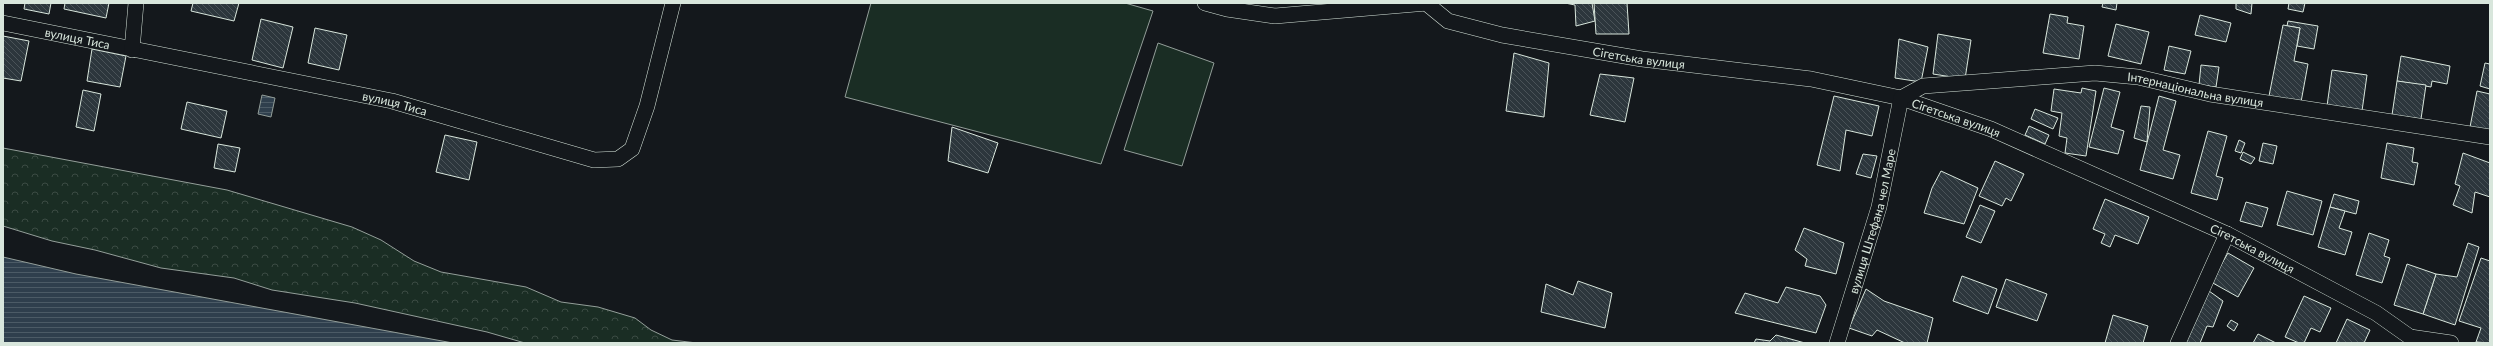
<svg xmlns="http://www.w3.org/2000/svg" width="2493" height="346" font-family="Lato,sans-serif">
  <defs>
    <pattern id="forest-crowns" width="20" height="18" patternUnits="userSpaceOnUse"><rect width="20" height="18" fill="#1a2d24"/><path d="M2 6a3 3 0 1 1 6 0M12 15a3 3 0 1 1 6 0" fill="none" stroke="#3b4b43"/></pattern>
    <pattern id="water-rules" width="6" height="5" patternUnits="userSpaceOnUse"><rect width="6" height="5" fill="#2f3f4d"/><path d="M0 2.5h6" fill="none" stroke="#4c5b66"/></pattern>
    <pattern id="building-back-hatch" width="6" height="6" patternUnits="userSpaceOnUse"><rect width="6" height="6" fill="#2c363c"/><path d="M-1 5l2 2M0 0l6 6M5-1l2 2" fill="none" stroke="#4a5358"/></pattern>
  </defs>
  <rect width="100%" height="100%" fill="#14181c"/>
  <polygon fill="url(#forest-crowns)" stroke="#939e99" points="3,148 227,190 352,227 381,240 414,261 441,272 526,287 561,302 598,307 635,318 651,330 672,340 697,343 525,343 487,332 355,303 272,290 234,278 161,268 95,250 52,241 3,226"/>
  <g fill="#1a2d24" stroke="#939e99">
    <polygon points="871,3 1125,3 1153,11 1101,164 845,97"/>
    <polygon points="1158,43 1214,63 1182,166 1124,150"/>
  </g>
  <g fill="url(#water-rules)" stroke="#939e99">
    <polygon points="262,95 275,98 271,117 258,114"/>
    <polygon points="3,257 76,274 453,343 3,343"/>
  </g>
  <g fill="url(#building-back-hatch)" stroke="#d8e6dc">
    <polygon points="25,3 51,3 49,14 24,9"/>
    <polygon points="65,3 109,3 106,18 64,9"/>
    <polygon points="193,3 239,3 234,21 191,11"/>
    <polygon points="1565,3 1592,3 1595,21 1576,26 1575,5"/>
    <polygon points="1594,3 1627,3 1629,34 1596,34"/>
    <polygon points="2103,3 2117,3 2116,10 2102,7"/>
    <polygon points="2236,3 2252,3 2251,14 2236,9"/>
    <polygon points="2289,3 2305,3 2303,12 2288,9"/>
    <polygon points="2050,14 2068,17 2067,23 2084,26 2079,59 2043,53"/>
    <polygon points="2200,15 2231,23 2226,42 2195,35"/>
    <polygon points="261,19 293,27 283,68 252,60"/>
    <polygon points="2288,21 2318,26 2314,49 2297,46 2300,28 2287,26"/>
    <polygon points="2116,24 2149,32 2141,64 2108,56"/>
    <polygon points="2283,25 2300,28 2294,61 2308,64 2301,102 2269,96"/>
    <polygon points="315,28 347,35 339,70 308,63"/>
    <polygon points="1938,34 1971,40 1965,79 1933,74"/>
    <polygon points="3,36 29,41 21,81 3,78"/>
    <polygon points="1899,39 1928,47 1921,82 1895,78"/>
    <polygon points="2169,46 2191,51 2185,74 2164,70"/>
    <polygon points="92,49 126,56 120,87 87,81"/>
    <polygon points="1514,53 1549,63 1544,117 1506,111"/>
    <polygon points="2401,56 2450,66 2447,84 2432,81 2431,87 2397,81"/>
    <polygon points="2485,63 2490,64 2490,89 2480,86"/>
    <polygon points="2201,65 2219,67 2216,87 2199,85"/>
    <polygon points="2332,70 2367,75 2362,111 2327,106"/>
    <polygon points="1600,74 1634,78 1625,122 1590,115"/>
    <polygon points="2397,81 2426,85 2421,119 2392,115"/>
    <polygon points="2082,88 2096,91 2086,156 2065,153 2067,138 2059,136 2062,113 2051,111 2054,89 2081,93"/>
    <polygon points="2104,88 2120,92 2111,127 2124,131 2118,154 2089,147"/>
    <polygon points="83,90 101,94 94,131 76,127"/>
    <polygon points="2477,91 2490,94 2490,132 2470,127"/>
    <polygon points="1834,96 1879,106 1872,136 1846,130 1840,171 1817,165"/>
    <polygon points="2159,96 2176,101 2163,150 2180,155 2173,179 2140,170"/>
    <polygon points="187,102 227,111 221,138 181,129"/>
    <polygon points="2141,106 2150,107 2147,142 2134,138"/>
    <polygon points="2035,109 2058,118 2053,129 2031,119"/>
    <polygon points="2029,126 2049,135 2045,144 2025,135"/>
    <polygon points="952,127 998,143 988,173 948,161"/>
    <polygon points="2208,131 2227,136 2216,176 2223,178 2217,200 2191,193"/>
    <polygon points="445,135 477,142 469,180 436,172"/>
    <polygon points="2239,140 2245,143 2241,153 2235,151"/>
    <polygon points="2263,143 2277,146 2273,164 2259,161"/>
    <polygon points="2387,143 2414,148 2412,162 2418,163 2414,185 2381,178"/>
    <polygon points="218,144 240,148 235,172 214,168"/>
    <polygon points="2243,152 2255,158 2251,164 2240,159"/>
    <polygon points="2463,153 2490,163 2490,197 2475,192 2472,213 2453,205 2460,186 2455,184"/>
    <polygon points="1863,154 1877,156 1871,178 1856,174"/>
    <polygon points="1995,161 2024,174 2011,201 2006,198 2002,206 1979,196"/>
    <polygon points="1941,171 1978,188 1964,224 1924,213 1932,188"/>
    <polygon points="2287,191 2322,201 2313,235 2277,225"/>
    <polygon points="2334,194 2359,201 2356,214 2330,207"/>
    <polygon points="2105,199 2149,217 2138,244 2115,235 2110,247 2101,243 2105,234 2093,229"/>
    <polygon points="2246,202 2268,208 2262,227 2240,221"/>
    <polygon points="1980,205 1995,211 1981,243 1966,237"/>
    <polygon points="2330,207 2345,211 2339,228 2352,232 2345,255 2318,247"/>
    <polygon points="1804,228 1844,243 1836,274 1805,266 1807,259 1795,250"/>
    <polygon points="2369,233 2389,240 2384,256 2390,258 2382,283 2356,275"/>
    <polygon points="2468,243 2479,247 2455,325 2423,314 2436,274 2457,277"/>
    <polygon points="2228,253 2254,268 2238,297 2211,282"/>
    <polygon points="2481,258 2490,261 2490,343 2476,342 2481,328 2459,321"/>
    <polygon points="2407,264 2436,274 2423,314 2394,305"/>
    <polygon points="1962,276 1997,289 1988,314 1953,301"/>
    <polygon points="2006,279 2047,294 2037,321 1996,307"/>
    <polygon points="1578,281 1612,293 1605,328 1541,312 1546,284 1573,295"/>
    <polygon points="1786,287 1820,296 1826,305 1816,333 1735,313 1745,293 1778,303"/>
    <polygon points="1866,289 1884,301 1933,318 1927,343 1905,343 1877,330 1872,336 1849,328"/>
    <polygon points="2209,291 2223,301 2213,327 2207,326 2200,343 2185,343"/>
    <polygon points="2304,296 2331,308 2320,332 2311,328 2304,343 2299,343 2285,337"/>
    <polygon points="2113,315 2148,326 2143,343 2105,343"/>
    <polygon points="2347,319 2370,330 2364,343 2336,343"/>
    <polygon points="2231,320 2238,324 2234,331 2227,326"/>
    <polygon points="2258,334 2276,343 2253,343"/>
    <polygon points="1776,335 1805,343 1754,343 1756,339 1770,341"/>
  </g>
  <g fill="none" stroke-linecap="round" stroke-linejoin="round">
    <g stroke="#d8e6dc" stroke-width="16">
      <g id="minor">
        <polyline points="1205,3 1227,9 1275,16 1427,3"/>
        <path id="s1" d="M1426,3L1448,21L1502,35L1642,59L1811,79L1901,98L1991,129L2227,234L2376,313L2410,337L2451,343"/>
        <path id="s2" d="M3,23L392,101L594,160L618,159L632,149L647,106L673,3"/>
        <polyline points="132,50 136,3"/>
        <path id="s3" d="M1837,343L1879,207L1901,98L1923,86L2095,73L2138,77L2210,94L2490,137"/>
        <polyline points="2178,343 2227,234"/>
      </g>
    </g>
    <use href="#minor" stroke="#14181c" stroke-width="15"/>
  </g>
  <g text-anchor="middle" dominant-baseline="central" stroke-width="3" stroke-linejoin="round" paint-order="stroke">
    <g font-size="12" fill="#d8e6dc" stroke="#14181c">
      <text stroke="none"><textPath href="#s2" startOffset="76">вулиця Тиса</textPath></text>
      <text stroke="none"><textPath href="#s1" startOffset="223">Сігетська вулиця</textPath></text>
      <text stroke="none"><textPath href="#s3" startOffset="553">Інтернаціональна вулиця</textPath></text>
      <text stroke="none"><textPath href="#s2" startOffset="400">вулиця Тиса</textPath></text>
      <text stroke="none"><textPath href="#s1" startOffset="547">Сігетська вулиця</textPath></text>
      <text stroke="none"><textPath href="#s3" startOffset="127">вулиця Штефана чел Маре</textPath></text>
      <text stroke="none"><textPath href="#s1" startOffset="871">Сігетська вулиця</textPath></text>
    </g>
  </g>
  <rect width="2493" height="346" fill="none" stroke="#d8e6dc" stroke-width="8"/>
</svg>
